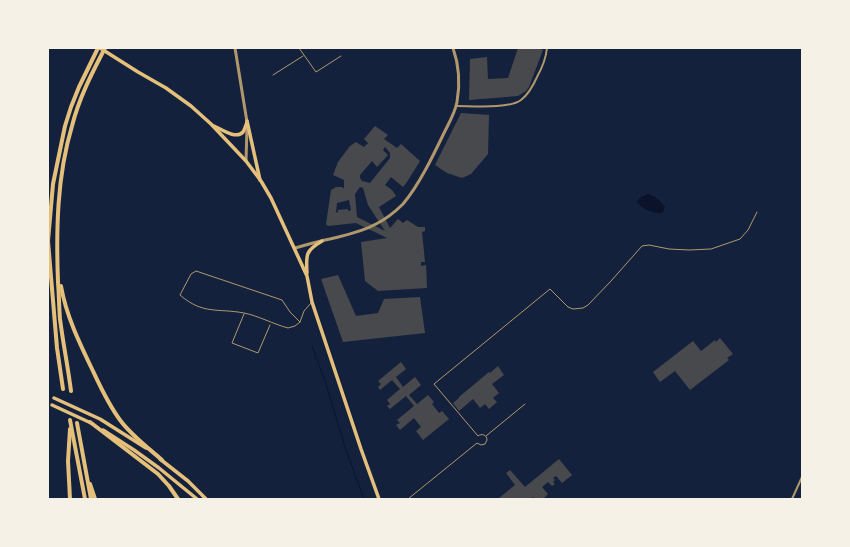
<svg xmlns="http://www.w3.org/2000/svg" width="850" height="547" font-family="Arial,sans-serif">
  <rect width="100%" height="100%" fill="#14213d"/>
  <path fill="#0b132b" d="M648,194C656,196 660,201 665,207L664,210L662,213C654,214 642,209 637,202C639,197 643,196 648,194Z"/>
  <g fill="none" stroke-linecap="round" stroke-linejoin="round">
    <polyline stroke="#0b132b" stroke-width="1" points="312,346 325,381 346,450 364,499"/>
  </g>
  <g fill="#48494c" fill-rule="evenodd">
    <polygon points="518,48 539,48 543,50 529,87 526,91 518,96 469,100 470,59 487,57 488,79 508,78"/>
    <polygon points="461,113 489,115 488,154 471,174 462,178 447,173 435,165"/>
    <path d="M375,126L388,135L384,139L397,148L401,144L420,161L407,182L403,187L391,177L385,185L392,190L396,196L379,207L390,228L398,219L403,223L407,220L418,227H425V231L422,232L425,262H421V266L426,265L427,288L378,291L365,281L361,242L387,238L356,223L328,226L326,224L331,190L333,189L336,187H342L343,188H344V180L333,175L338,162L350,146L356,142L364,147L368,143L364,139ZM385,147L390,153V158L370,183L362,181L360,178V175L372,161L377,167L388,155L383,150ZM360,187L363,188L368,205L385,231L357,217L355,194ZM349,200L351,210L348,211V209L338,210V212L336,213L337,203Z"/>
    <polygon points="338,275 356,316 378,313 384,299 420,297 425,333 343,342 321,279"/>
    <polygon points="720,338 733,354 727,358 729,360 690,390 675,371 660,382 653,372 693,341 701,351 715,340 716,342"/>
    <polygon points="401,362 406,369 396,377 403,387 415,377 421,385 409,395 417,404 428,395 434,402 432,404 439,413 442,411 449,419 423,440 416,431 421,427 414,418 400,430 396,425 400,423 397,420 414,406 406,396 390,409 387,406 390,404 387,400 400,389 392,380 380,390 378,387 381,384 378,381"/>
    <polygon points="498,366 504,375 492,384 499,393 493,398 497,402 489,409 485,404 480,408 473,399 459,411 453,403 459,398 459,397 489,372 490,373"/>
    <polygon points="559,459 572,475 562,483 556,476 553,478 555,480 553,482 555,484 552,486 548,482 542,487 548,494 543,499 535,499 533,497 531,499 498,499 515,485 506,473 510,470 525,487"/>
  </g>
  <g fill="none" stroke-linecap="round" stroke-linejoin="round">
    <g stroke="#b1986c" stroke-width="1">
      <polyline points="299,48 316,72 341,56"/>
      <polyline points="273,75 303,56"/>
      <polyline points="244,314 232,343 258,353 270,325"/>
      <path d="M300,322L290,312L282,300L196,271L191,274L180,295C203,315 218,308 244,313C259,316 273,324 288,328L295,326L300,322L304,311L311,303"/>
      <polyline points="486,436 525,404"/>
      <path d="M408,499L477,443L481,445L485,444L487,440C487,435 482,433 478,436L434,384L550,289L568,307L573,309L583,308L588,305L611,281L642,246L649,245L669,249L689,250L711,249L740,239L748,230L757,212"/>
    </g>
    <g stroke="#b1986c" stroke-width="2">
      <path d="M457,106C472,106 509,109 521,100C529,94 533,86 537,77C542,68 546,58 547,48"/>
      <polyline points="792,499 802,477"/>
    </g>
    <g stroke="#b1986c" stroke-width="3">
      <polyline points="235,48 247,122"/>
      <polyline points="246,161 247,127"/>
      <path d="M295,248C306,245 318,241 330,239C346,235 362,232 376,224C386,219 395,212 403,204C419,185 433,156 444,133C449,123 455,113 457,102C460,85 459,65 453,48"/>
    </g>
    <g stroke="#e5c07b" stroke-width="3.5">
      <polyline points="100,48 138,72 166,88 191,106 211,124 246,161 261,181 271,198 307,276 312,302 361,449 379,499"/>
      <polyline points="247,121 260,180"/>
      <path d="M214,126C221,129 236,140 243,132C245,129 246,125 247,122"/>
      <path d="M307,273C306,255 305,251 322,241"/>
    </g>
    <g stroke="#e5c07b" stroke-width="3.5">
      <polyline points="54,398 100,419 146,448"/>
      <polyline points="52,405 91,423"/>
      <polyline points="103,430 134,450 159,468 197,499"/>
      <polyline points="160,459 188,481 206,499"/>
    </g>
    <g stroke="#e5c07b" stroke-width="4">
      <path d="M61,286C66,315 79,342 92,369C100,386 108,404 120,420C131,435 147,447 162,460"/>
      <polyline points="63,389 57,348 48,241 53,184 65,126 71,107 79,87 98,48"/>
      <path d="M71,391C68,367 63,343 60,319C59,307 59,294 58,282C56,230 57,176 72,126C79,98 92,73 105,48"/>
      <polyline points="70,420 85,499"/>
      <polyline points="90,422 158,474 169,486 178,499"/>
      <polyline points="77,423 91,499"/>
      <polyline points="70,429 68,461 70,499"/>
      <polyline points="90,484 95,499"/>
    </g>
  </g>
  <rect width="850" height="547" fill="none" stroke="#f6f1e7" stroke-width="98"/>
</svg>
